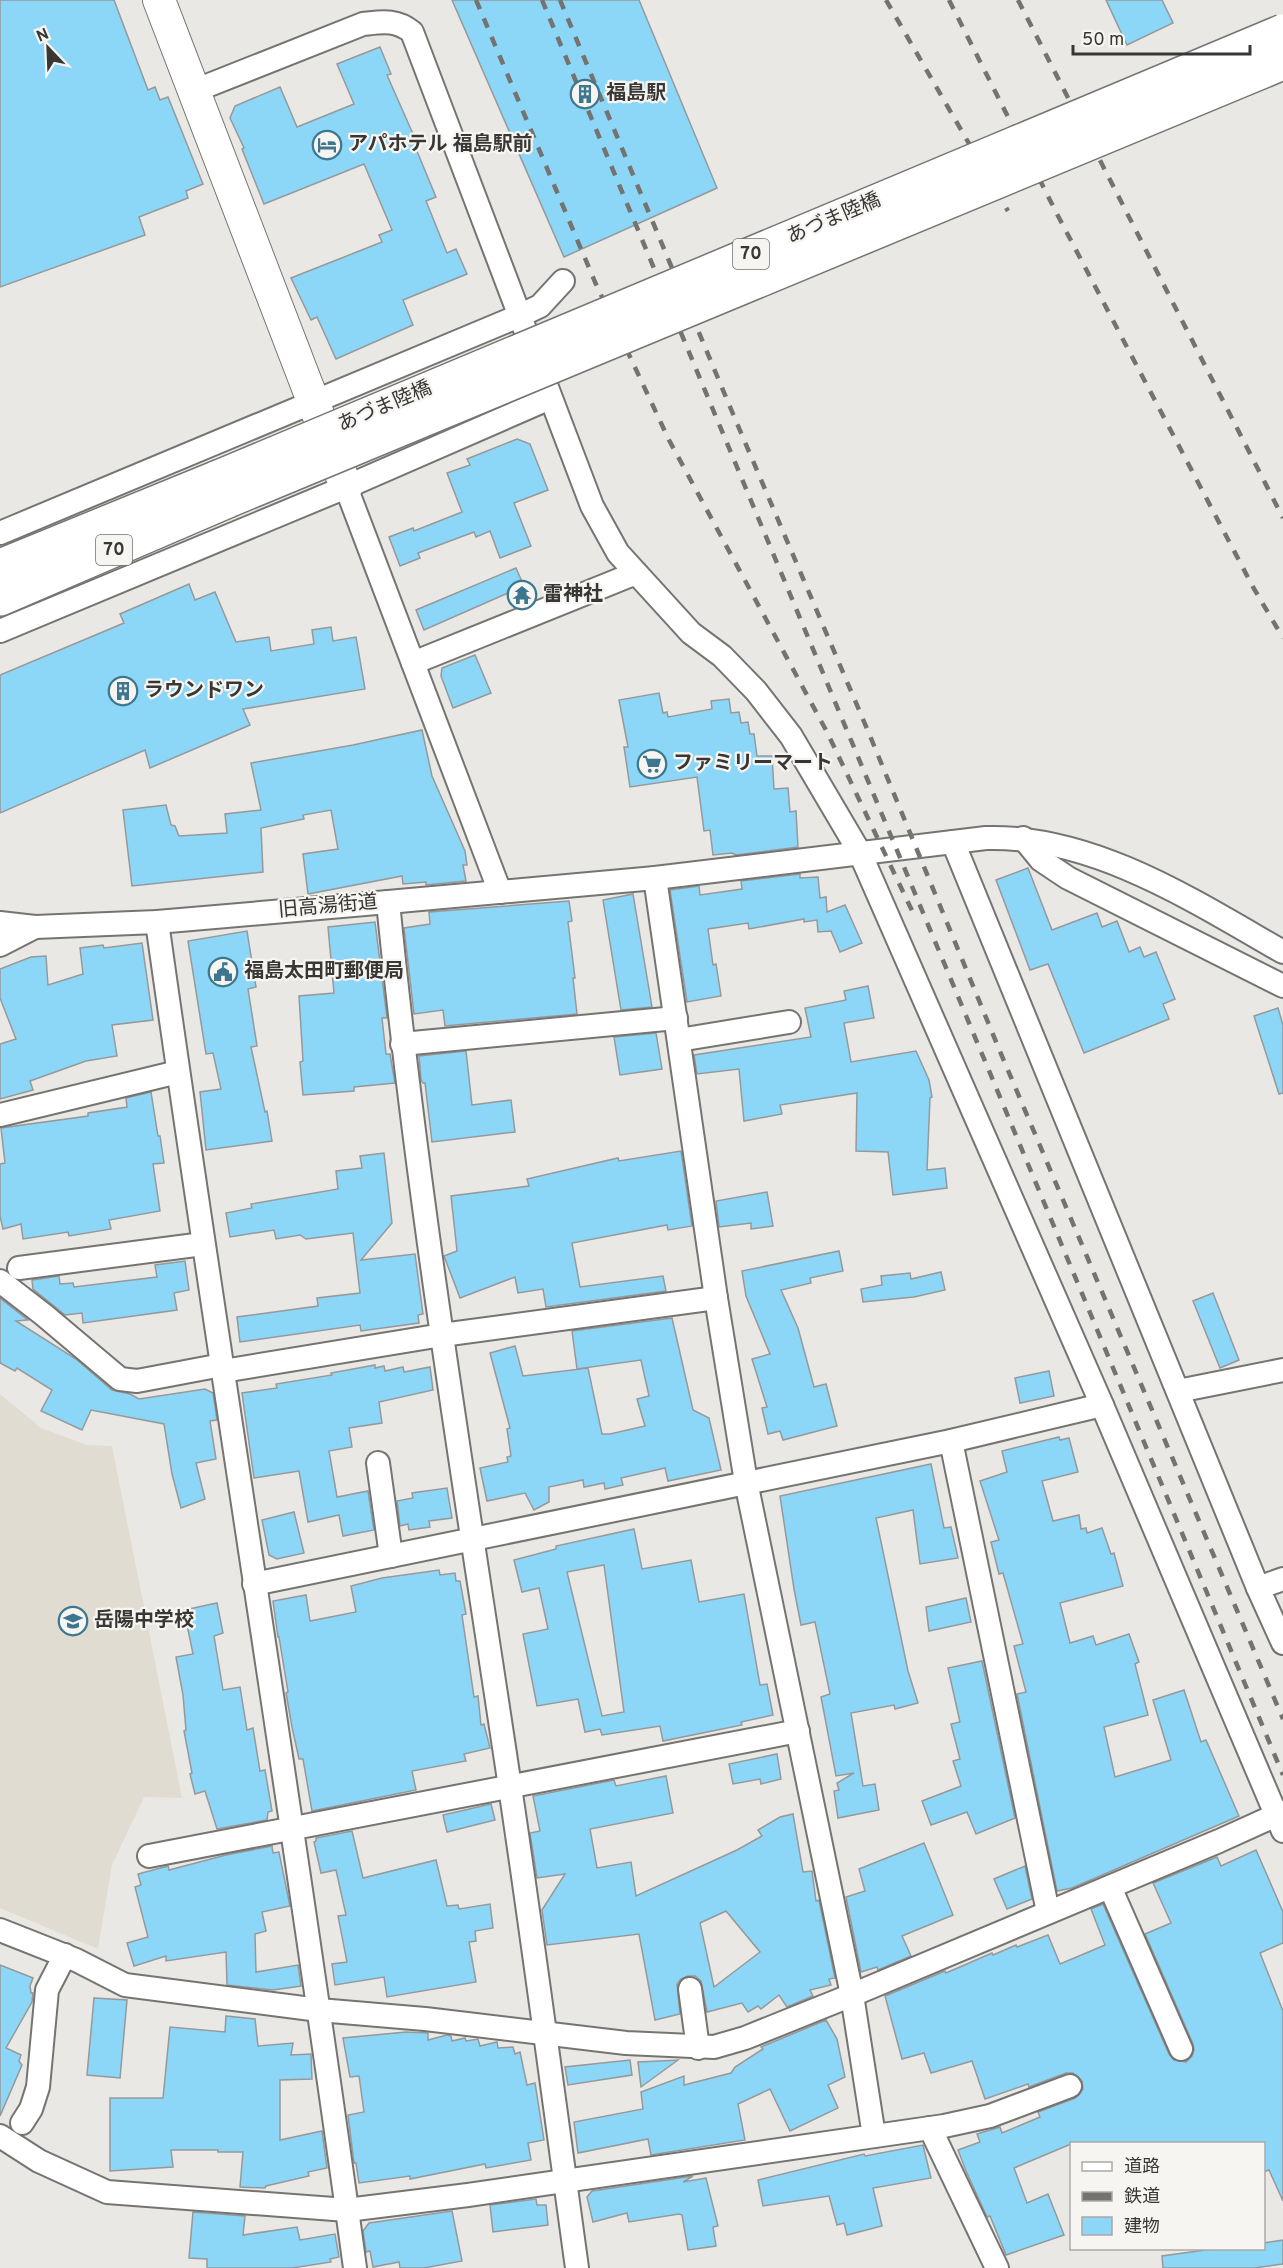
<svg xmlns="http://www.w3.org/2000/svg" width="1283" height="2268" font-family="Overpass,'Noto Sans JP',sans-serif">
  <rect width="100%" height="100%" fill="#eae8e4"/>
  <polygon fill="#e1dcd1" points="0,1394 41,1428 87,1445 112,1446 182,1798 144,1797 112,1865 98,1949 0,1908"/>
  <g fill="#8cd7f8" stroke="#95999b" stroke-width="1.5" fill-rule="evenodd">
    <polygon points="0,0 114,0 148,90 155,87 160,100 168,97 203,184 186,191 188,198 139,217 145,235 0,287"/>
    <polygon points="452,0 639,0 717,188 564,257"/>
    <polygon points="1106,0 1162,0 1173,23 1127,45"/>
    <polygon points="380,47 391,74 387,75 417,143 414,144 436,197 426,201 447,253 456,249 467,274 403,300 413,325 336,359 317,317 311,320 291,278 382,242 379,235 392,230 364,164 264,204 242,149 244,148 230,118 235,106 280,87 297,127 354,104 337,64"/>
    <polygon points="517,439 530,444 548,490 514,503 531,546 500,558 490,531 476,537 474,532 418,553 420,558 400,566 389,537 413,528 414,531 462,512 447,473 470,465 467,459"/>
    <polygon points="516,568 524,586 424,630 416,610"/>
    <polygon points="189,584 195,600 215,592 236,642 269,637 271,651 314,644 312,630 331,627 333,641 356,637 365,689 243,709 250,725 150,768 145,750 0,813 0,675 124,623 120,614"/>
    <polygon points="475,655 491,693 453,708 441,676 442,668"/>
    <polygon points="659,693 663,713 667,712 668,717 712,709 711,701 729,699 731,713 739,712 741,723 748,722 750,734 754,734 757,756 772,756 774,789 788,788 790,812 796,811 798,847 736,855 732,853 713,855 710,830 704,831 697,777 630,787 624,747 628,747 619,700"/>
    <polygon points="422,730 432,776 465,851 467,865 463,865 466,881 426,885 426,882 403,884 402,876 308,894 303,854 338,849 331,810 303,815 304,819 261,828 263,872 132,886 123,810 166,805 171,825 175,826 179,836 227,833 225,814 261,810 251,763 353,745"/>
    <polygon points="1028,868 1052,930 1097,913 1102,927 1117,921 1129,952 1140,947 1144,957 1156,952 1175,999 1163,1004 1169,1019 1084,1053 1048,964 1030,970 996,880"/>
    <polygon points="800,874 800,878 818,877 820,898 826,897 827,912 845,905 862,943 840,952 831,931 818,932 817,920 804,922 804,919 749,929 748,923 708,929 713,965 716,964 721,996 687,1002 670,890 699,886 700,895 742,889 741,881"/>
    <polygon points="633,894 652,1007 621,1010 603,900"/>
    <polygon points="569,901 572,921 568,922 575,978 573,978 577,1014 445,1026 443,1010 414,1014 404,928 430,924 429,912"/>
    <polygon points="375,922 387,1018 382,1018 386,1054 390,1054 395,1083 354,1087 354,1091 303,1095 300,1062 303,1061 299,996 334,993 328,927"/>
    <polygon points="247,931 256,987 248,989 257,1046 251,1047 265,1112 267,1111 272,1141 206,1150 200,1092 221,1089 213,1053 206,1054 188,941"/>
    <polygon points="142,943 153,1020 112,1025 117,1056 86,1061 30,1081 33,1090 0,1099 0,1044 16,1039 0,998 0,969 31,957 46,956 48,985 83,974 80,948 103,945 104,948"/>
    <polygon points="868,986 874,1018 844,1023 851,1062 916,1051 929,1080 932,1097 930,1098 927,1170 945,1168 947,1188 893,1195 888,1152 856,1151 857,1093 780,1105 782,1114 744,1121 739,1069 697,1074 694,1055 811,1037 805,1008 846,1000 844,991"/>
    <polygon points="1278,1008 1283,1025 1283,1093 1279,1094 1254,1016"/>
    <polygon points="656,1033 662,1069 620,1075 614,1037"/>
    <polygon points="466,1051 472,1105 511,1100 515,1132 432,1142 425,1083 423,1083 421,1080 419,1056"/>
    <polygon points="151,1092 158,1136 160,1136 164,1163 153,1164 160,1211 109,1220 111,1229 69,1236 68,1232 23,1239 21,1224 3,1229 0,1216 0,1164 5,1163 1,1128 88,1116 88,1113 127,1107 126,1098"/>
    <polygon points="681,1151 692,1226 668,1230 667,1225 572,1243 580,1287 663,1276 666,1291 546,1307 543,1289 518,1293 515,1277 460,1298 444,1256 457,1251 451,1196 529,1186 527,1179 618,1158 619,1161"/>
    <polygon points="384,1153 392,1223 361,1260 415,1254 423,1314 418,1315 419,1323 361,1331 360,1325 240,1342 237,1317 318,1306 317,1298 360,1293 353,1233 306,1239 300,1235 276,1239 274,1230 230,1237 226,1213 252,1208 251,1204 338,1189 336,1171 362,1168 360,1156"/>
    <polygon points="767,1192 773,1226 751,1229 751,1223 719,1227 716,1201"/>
    <polygon points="839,1251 843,1271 810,1278 811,1283 781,1290 798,1328 814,1387 826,1384 837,1426 783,1440 780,1431 768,1434 762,1408 767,1407 752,1359 770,1354 746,1296 742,1271"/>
    <polygon points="185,1261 189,1290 174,1293 177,1310 83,1323 82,1313 65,1315 33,1289 32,1280 59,1276 60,1284 73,1283 74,1287 157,1277 155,1265"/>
    <polygon points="941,1272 945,1290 914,1297 863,1302 861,1289 882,1285 881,1276 910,1273 911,1279"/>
    <polygon points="1213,1293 1239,1360 1220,1368 1193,1301"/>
    <polygon points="0,1298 28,1320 16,1321 76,1359 112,1390 130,1394 139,1399 205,1389 213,1393 217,1420 210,1421 216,1459 196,1463 205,1499 181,1508 172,1474 164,1424 91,1410 82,1430 41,1411 52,1390 17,1368 15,1371 0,1363"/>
    <polygon points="672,1318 693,1410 709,1418 721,1470 668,1481 665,1468 621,1478 623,1485 605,1489 604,1483 584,1487 583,1480 549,1487 549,1502 534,1510 525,1493 487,1501 480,1468 508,1462 507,1457 511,1456 507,1429 510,1428 490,1353 515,1346 523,1376 588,1368 602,1434 610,1434 645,1426 637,1399 649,1396 641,1360 577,1369 572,1331"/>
    <polygon points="375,1365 375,1368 384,1366 385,1371 403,1367 404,1372 430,1367 433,1390 379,1402 382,1423 349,1428 352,1447 329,1451 337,1497 368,1491 374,1530 343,1536 339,1515 308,1522 299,1471 254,1478 242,1393 277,1388 276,1384 332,1375 331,1373"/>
    <polygon points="1049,1371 1054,1396 1020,1403 1015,1378"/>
    <polygon points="1059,1437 1060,1440 1069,1438 1078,1472 1042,1481 1053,1521 1079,1515 1081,1529 1086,1528 1087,1533 1102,1528 1111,1554 1114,1553 1123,1586 1060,1603 1070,1643 1093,1636 1096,1645 1129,1634 1139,1662 1135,1664 1148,1715 1104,1727 1115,1777 1171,1760 1153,1700 1184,1690 1201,1742 1206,1740 1239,1816 1072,1888 1057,1891 1017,1694 1026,1692 1014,1646 1023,1644 1003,1573 999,1574 991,1542 999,1540 980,1481 1007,1472 1002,1451"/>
    <polygon points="931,1464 944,1528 951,1527 958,1558 920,1564 913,1510 876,1518 908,1671 918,1703 895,1709 894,1705 851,1713 863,1786 875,1784 879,1810 838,1818 834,1791 839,1790 837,1783 854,1773 836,1776 821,1697 830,1694 815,1622 801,1625 794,1589 780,1496"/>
    <polygon points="447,1488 452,1518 429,1521 430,1527 409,1530 408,1524 400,1526 397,1501 413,1498 412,1493"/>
    <polygon points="294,1512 304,1553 277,1559 269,1555 262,1520"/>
    <path d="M634,1529L642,1569L691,1560L699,1602L744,1594L760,1685L767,1684L773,1715L741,1722L742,1725L663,1741L660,1726L602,1735L600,1729L585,1732L578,1699L537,1706L523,1634L548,1629L539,1588L522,1592L514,1560L556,1549V1546ZM604,1565L624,1712L602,1716L567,1572Z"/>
    <polygon points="439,1570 440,1575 455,1573 456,1581 460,1581 466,1614 462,1615 474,1697 478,1696 481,1725 484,1724 490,1748 464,1754 466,1761 412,1771 416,1790 312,1811 303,1759 299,1759 292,1727 286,1693 288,1692 279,1637 278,1637 273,1601 306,1595 310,1621 356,1612 351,1586 382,1578"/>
    <polygon points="966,1598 971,1622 929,1631 926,1607"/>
    <polygon points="217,1603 223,1633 214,1636 223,1690 240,1687 247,1730 253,1728 260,1771 265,1770 272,1811 268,1812 267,1820 217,1829 205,1791 195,1794 190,1774 192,1773 184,1731 186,1730 183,1695 176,1657 193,1654 184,1610"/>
    <polygon points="982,1661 1015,1818 976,1834 967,1812 931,1825 922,1801 961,1786 953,1761 960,1759 951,1724 960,1722 948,1668"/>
    <polygon points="777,1754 781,1779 761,1784 760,1779 733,1784 729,1764"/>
    <path d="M666,1776L673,1813L590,1829L597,1868L631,1862L636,1896L737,1850L762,1836L758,1830L780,1817L793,1814L803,1872L812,1871L816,1901L819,1900L835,1978L829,1979L831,1985L810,1990L813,1996L787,2007L779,1995L761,2009L758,2006L748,2012L742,2003L707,2012L701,1981L695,1976H688L681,1979L677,1984L680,2014L655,2020L639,1934L547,1945L542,1910L565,1874L537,1878L530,1833L540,1831L533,1796L614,1780L616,1786ZM726,1911L760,1952L714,1987L700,1923Z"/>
    <polygon points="491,1804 495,1820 447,1832 443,1815"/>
    <polygon points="352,1831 363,1878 436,1860 447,1906 458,1905 459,1909 490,1904 493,1928 475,1931 476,1941 469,1942 476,1982 387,1997 384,1977 335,1985 332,1964 347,1962 338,1916 346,1915 336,1870 321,1873 314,1842 316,1841 316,1838"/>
    <polygon points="924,1843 953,1915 902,1936 911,1956 878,1970 877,1967 861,1972 846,1897 865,1891 859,1869"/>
    <polygon points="272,1846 273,1853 279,1852 290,1906 262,1912 266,1931 255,1934 256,1972 298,1965 301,1986 273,1990 227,1985 226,1952 166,1961 166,1956 134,1966 127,1943 148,1937 135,1887 141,1885 138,1874 168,1866 169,1870 226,1855"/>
    <polygon points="1256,1850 1283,1912 1283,1943 1260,1953 1283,2011 1283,2201 1269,2170 1263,2172 1263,2144 1071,2144 1014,2168 1027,2203 1048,2194 1064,2235 1006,2255 990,2216 987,2217 966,2171 958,2150 980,2142 977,2134 1000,2127 1002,2133 1040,2117 1038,2112 1075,2098 1083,2089 1082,2081 1073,2073 1066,2073 1029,2087 1028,2084 985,2099 972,2061 931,2073 924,2053 902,2059 885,1996 945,1971 946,1973 992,1953 993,1955 1016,1945 1017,1947 1048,1935 1060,1964 1105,1945 1091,1909 1103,1904 1169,2054 1174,2060 1186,2062 1192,2056 1194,2050 1193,2044 1145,1934 1171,1923 1153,1883 1217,1857 1221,1866"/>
    <polygon points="1025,1866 1032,1899 1007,1909 994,1879"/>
    <polygon points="0,1965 33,1978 30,1986 31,1993 33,1993 32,2002 6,2048 21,2055 19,2061 22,2065 0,2116"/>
    <polygon points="94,1998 127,2000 120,2078 87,2075"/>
    <polygon points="226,2016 255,2019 258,2046 293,2043 291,2055 311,2054 312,2079 280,2080 280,2140 322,2131 327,2168 308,2172 309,2176 266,2186 265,2188 240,2187 243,2152 218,2152 218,2150 171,2150 173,2167 110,2171 110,2098 163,2098 170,2027 225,2032"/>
    <polygon points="826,2020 837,2039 845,2077 828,2085 838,2108 790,2131 770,2089 738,2104 745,2140 651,2155 648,2139 578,2153 574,2122 643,2109 641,2092 684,2076 684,2085 731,2073 735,2067 763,2049 761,2047"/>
    <polygon points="406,2032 428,2033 428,2040 447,2035 451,2036 452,2041 465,2038 466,2041 478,2039 480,2046 497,2042 498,2048 513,2047 515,2054 520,2052 527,2085 535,2083 544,2140 528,2143 531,2160 486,2168 485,2164 410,2179 410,2176 359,2183 356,2163 354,2163 348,2115 364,2112 359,2076 350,2077 343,2038"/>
    <polygon points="630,2060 632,2075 568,2085 565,2067"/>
    <polygon points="678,2060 641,2087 638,2062"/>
    <polygon points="923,2145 931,2178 873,2188 882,2226 847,2235 844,2223 837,2225 829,2196 763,2206 758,2180 864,2154 865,2156"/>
    <polygon points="693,2176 683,2182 706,2178 718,2226 713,2227 716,2246 688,2250 682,2215 679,2214 629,2222 627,2213 593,2222 587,2197 592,2191"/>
    <polygon points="536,2199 537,2205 546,2205 548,2225 493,2232 490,2205"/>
    <polygon points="452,2211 462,2261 424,2268 400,2268 399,2262 373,2267 370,2251 366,2252 363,2231 369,2223"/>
    <polygon points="193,2212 245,2216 243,2235 297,2227 300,2240 335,2234 339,2257 330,2259 331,2262 292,2268 207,2268 207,2259 189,2258"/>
    <polygon points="1283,2240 1283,2264 1255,2268 1163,2268 1162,2256 1220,2248 1263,2248 1263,2243"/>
  </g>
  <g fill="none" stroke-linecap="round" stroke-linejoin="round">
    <g stroke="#767470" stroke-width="26">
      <g id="street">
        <path d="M194,91L363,24C382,22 396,19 412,32L592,506L618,553L691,633L722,656L756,691L791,736L860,853L1102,1405L1283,1831"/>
        <polyline points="346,487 500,892"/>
        <polyline points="0,533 519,316 540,306 563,281"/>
        <polyline points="0,631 346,487 550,398"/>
        <polyline points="413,663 636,573"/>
        <polyline points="1023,838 1041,860 1068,878 1283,986"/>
        <polyline points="953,842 1258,1588 1283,1643"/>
        <polyline points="655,878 716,1298 746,1482 852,1995 874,2136"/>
        <path d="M388,902C417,1198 466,1493 510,1787C534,1947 555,2108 577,2268"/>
        <path d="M157,922C220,1371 294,1818 355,2268"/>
        <path d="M0,923L35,927L157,922L388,902L655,878L986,838C1093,835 1194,901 1283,952"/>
        <polyline points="0,945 35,927"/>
        <polyline points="679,1040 789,1022"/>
        <polyline points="402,1044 676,1018"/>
        <polyline points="0,1115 178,1072"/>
        <polyline points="19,1268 203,1244"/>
        <polyline points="0,1281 44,1315 120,1379 137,1381 222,1365"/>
        <polyline points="223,1371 442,1335 716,1298"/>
        <polyline points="1178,1391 1283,1370"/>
        <polyline points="951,1441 1048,1912"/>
        <polyline points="378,1463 391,1556"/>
        <polyline points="254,1584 951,1441 1102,1405"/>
        <polyline points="1258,1588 1283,1579"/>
        <polyline points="149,1856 798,1731"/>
        <polyline points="1110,1887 1181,2049"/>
        <polyline points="0,1930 76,1960 125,1985 319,2010 425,2019 626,2043 714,2047 745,2038 852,1995 1219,1841 1283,1812"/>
        <polyline points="690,1989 698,2048"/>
        <polyline points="22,2123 31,2109 38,2087 47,1990 65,1955"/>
        <polyline points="930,2128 997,2268"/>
        <polyline points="0,2136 39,2161 107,2192 347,2210 468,2195 944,2126 990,2116 1070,2086"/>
      </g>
    </g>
    <g stroke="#767470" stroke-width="34">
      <polyline id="secondary" points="159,0 346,487"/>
    </g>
    <g stroke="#767470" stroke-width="36">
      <g id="primary">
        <polyline points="0,566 218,477"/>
        <polyline points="0,599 228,501"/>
      </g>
    </g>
    <use href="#street" stroke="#fff" stroke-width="22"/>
    <use href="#secondary" stroke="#fff" stroke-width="32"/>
    <use href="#primary" stroke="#fff" stroke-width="33"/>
    <g stroke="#747370" stroke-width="4.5" stroke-dasharray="10 10" stroke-linecap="butt">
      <polyline points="476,0 595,282 669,440 827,732 916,919"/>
      <polyline points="542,0 1283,1775"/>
      <polyline points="560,0 733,414 868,731 999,1049 1283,1719"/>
      <polyline points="886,0 1008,211"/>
      <polyline points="949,0 1056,212 1253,587 1283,638"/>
      <polyline points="1018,0 1283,518"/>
    </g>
    <g stroke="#767470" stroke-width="36" stroke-linecap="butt">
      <g id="primary-bridge">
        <polyline points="218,477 1283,31"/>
        <polyline points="228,501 1283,63"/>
      </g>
    </g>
    <use href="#primary-bridge" stroke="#fff" stroke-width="33"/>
  </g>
  <defs>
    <g id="building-ring" transform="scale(1.5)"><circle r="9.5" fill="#f7f5f1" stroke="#3c778f" stroke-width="1.5"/><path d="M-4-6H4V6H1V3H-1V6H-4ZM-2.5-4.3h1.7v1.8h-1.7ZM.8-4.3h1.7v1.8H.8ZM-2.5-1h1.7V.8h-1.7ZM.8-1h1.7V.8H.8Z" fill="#3c778f"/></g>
    <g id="hotel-ring" transform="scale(1.5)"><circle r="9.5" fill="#f7f5f1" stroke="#3c778f" stroke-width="1.5"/><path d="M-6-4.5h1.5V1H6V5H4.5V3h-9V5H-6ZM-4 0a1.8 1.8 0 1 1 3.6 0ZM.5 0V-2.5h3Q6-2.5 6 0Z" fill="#3c778f"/></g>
    <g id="temple-ring" transform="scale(1.5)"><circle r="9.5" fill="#f7f5f1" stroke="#3c778f" stroke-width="1.5"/><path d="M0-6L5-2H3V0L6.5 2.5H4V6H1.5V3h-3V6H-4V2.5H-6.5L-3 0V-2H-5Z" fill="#3c778f"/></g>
    <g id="supermarket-ring" transform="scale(1.5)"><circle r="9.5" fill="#f7f5f1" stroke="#3c778f" stroke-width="1.5"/><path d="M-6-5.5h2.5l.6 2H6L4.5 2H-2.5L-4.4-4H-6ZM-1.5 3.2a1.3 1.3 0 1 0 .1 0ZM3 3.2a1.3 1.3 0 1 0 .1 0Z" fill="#3c778f"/></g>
    <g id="civic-ring" transform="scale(1.5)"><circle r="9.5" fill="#f7f5f1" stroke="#3c778f" stroke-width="1.5"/><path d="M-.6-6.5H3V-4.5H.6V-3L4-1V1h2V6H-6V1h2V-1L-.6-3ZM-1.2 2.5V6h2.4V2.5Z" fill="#3c778f"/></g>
    <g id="school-ring" transform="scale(1.5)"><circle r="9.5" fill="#f7f5f1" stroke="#3c778f" stroke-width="1.5"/><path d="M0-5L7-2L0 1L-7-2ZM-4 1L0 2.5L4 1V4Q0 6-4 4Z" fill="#3c778f"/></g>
  </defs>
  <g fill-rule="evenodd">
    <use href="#building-ring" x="585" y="94"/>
    <use href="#hotel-ring" x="327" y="145"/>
    <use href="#temple-ring" x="522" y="595"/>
    <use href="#building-ring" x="123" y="691"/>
    <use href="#supermarket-ring" x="652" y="764"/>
    <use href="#civic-ring" x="223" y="972"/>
    <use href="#school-ring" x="73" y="1621"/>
  </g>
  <g text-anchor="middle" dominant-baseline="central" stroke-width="4.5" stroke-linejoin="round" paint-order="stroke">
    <g fill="#f7f5f1" stroke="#71706e" stroke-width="1.5">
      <rect x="733" y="239" width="36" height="30" rx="4.5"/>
      <rect x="96" y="535" width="36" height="30" rx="4.5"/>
    </g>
    <g font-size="18" font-weight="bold" fill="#383736">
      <text x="751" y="254">70</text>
      <text x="114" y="550">70</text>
    </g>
    <g font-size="20" font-weight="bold" fill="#383736" stroke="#f7f5f1" text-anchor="start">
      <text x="606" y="94">福島駅</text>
      <text x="348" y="145">アパホテル 福島駅前</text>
      <text x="543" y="595">雷神社</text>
      <text x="144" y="691">ラウンドワン</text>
      <text x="673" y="764">ファミリーマート</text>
      <text x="244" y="972">福島太田町郵便局</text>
      <text x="94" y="1621">岳陽中学校</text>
    </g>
    <g font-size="20" fill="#383736" stroke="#f7f5f1">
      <text transform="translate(834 219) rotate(-23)">あづま陸橋</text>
      <text transform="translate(385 407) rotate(-23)">あづま陸橋</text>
      <text transform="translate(328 907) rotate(-5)">旧高湯街道</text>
    </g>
  </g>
  <rect x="1070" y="2142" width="195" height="108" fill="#f7f5f1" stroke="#aba9a6" stroke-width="1.5"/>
  <rect x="1082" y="2162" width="30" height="9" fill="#ffffff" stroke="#aba9a6" stroke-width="1.5"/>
  <text x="1124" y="2172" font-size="18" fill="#383736">道路</text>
  <rect x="1082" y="2192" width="30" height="9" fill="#747370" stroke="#aba9a6" stroke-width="1.5"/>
  <text x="1124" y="2202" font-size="18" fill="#383736">鉄道</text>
  <rect x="1082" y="2217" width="30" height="18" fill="#8cd7f8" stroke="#aba9a6" stroke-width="1.5"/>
  <text x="1124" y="2232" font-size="18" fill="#383736">建物</text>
  <g transform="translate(48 48) rotate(337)" stroke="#f7f5f1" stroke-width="4.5" paint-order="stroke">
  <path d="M0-4.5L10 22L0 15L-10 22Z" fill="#383736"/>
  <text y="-9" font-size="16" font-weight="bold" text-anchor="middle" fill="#383736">N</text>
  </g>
  <path d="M1073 45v9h177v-9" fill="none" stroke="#383736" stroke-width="3"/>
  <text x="1082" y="45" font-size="18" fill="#383736" stroke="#f7f5f1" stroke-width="4.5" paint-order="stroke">50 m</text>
</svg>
